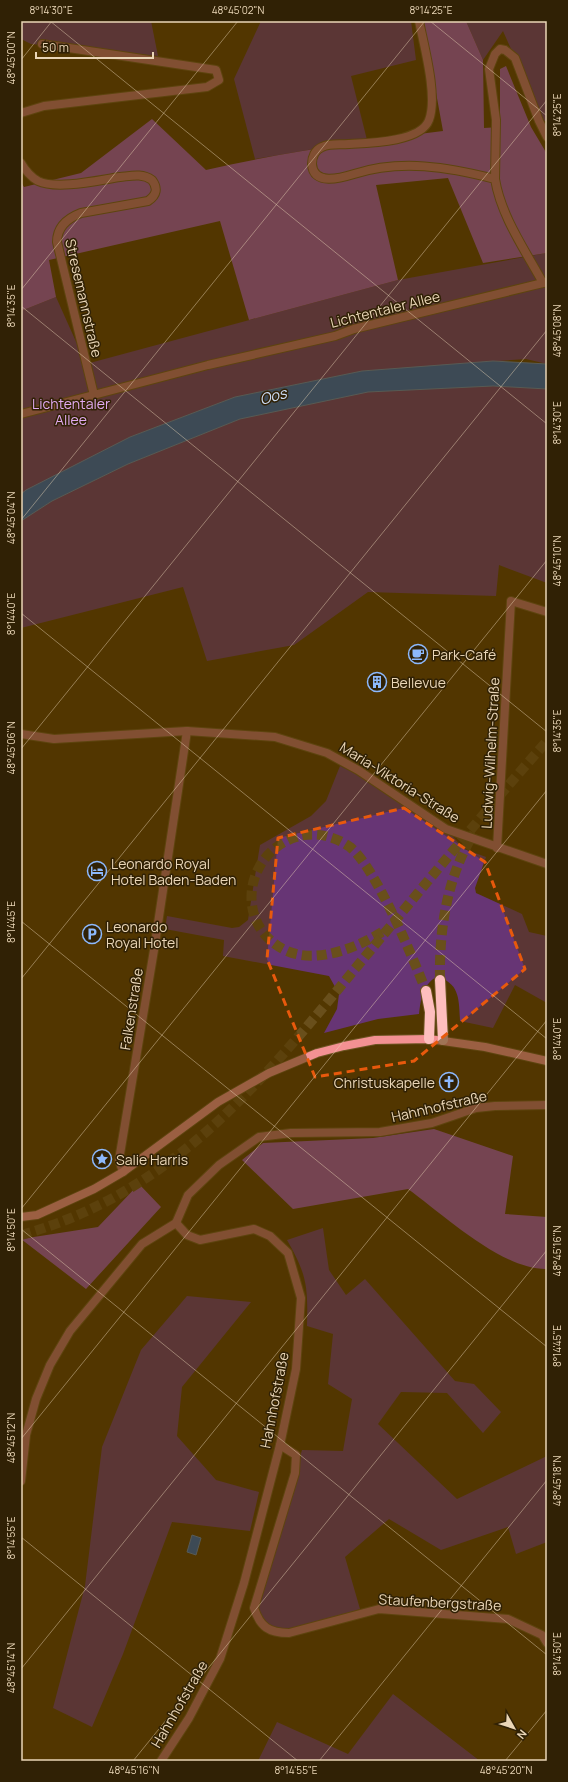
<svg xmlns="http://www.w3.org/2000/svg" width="568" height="1782" font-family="Manrope,sans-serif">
  <rect width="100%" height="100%" fill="#523700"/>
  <g fill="#673575">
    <polygon points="21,21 151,21 158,56 31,44 21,39"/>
    <polygon points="261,21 411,21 416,60 351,76 367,140 255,159 234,79"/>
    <polygon points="466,21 547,21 547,121 539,121 515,58 503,31 483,60"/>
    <polygon points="547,253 547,364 526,359 362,371 235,397 130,437 21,494 21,311 56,297 86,364 398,280"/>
    <polygon points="493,386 547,389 547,583 499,565 496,596 368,592 294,645 207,661 183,587 21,628 21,521 52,501 128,464 240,419 367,392"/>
    <path d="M340,766L388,789L446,829L464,849L486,857L475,888L476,893L522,914L529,932L547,936V1003L515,985L493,1028L460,1021C459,1000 460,982 436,977C422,986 421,999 419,1014L378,1019L324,1033L337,1009L339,994L329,976L223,956L224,940L165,929L167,916L232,928L239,927L248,920L260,845L311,816L326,801Z"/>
    <path d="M323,1228L329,1270L346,1295L365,1279L455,1381L474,1384L501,1412L483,1433L447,1393L401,1392L378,1424L457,1499L547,1456V1542L516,1554L508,1527L441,1550L389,1519L345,1557L360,1609L289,1633H274L254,1608L302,1450L343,1451L352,1399L328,1384L333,1334L307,1326C308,1286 307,1275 287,1240Z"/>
    <polygon points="187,1296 251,1302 182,1387 177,1436 216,1480 259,1492 250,1531 172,1522 123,1654 92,1727 53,1708 85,1586 102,1447 141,1350"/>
    <polygon points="393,1694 480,1761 258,1761 277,1722 348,1754"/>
  </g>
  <g fill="#9f56b3">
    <path d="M423,21H466L483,60L484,128L500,127V69L506,66L531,127L547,154V253L483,263L448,178L376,185L398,280L249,320L220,221L49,260L56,297L21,311V182L24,187L81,173L152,119L206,170C284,152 363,141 443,131Z"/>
    <path d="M434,1129L513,1156L505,1214L547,1217V1269C502,1270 444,1215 408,1189L293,1209L242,1160L263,1143L373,1138Z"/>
    <polygon points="139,1184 161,1207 86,1289 21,1239 98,1227"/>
  </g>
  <g fill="#2462bd" stroke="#5f85bb">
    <polygon points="493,361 547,364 547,389 493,386 368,392 240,419 128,464 52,501 21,521 21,494 26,490 130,437 235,397 362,371"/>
    <polygon points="192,1535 201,1538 196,1555 187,1552"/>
  </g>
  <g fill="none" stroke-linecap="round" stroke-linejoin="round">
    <g stroke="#694f1b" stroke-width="10" stroke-dasharray="10 5" stroke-linecap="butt">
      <path d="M382,932C356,948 317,964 287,951C234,927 243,854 296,837C314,831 335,836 350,847C376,868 413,958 426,991"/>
      <path d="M440,980C439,929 447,877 474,833"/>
      <path d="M21,1235C180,1191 269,1072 369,952C428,881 486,810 547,741"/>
    </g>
    <g stroke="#6d5421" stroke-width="10">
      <g id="street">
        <path d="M419,21C424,46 438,97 429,120C421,142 369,143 349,144C340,145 330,143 322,147C315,150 312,157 312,164C313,186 341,178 354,174C401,159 448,167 495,179C501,216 525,250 543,283"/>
        <polyline points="21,113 44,106 207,87 219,80 216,70 42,44"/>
        <path d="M21,163C25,170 31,177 38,181C57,190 99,180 120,177C131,176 142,173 152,180C158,188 157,195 148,201L81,213C68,218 57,226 57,242L94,395"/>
        <polyline points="495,179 496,120 489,69 495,54 500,49 505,50 515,58 539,121 547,137"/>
        <polyline points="21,414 208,365 335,336 354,329 547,282"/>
        <polyline points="21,734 54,739 187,731 275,737 327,753 358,770 446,829 547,864"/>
        <polyline points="497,848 511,601 547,612"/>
        <polyline points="123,1172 119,1160 154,950 187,731"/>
        <path d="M280,1445L296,1455L295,1473L254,1608C260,1627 269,1633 289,1633L379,1609L508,1619L542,1635L547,1643"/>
        <polyline points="21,1481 26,1435 36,1399 50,1365 70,1331 142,1244 176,1223"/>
        <polyline points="161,1761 189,1718 220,1659 244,1583 280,1445 296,1369 301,1298 288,1253 270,1236 254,1229 200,1240 187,1235 176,1223 188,1195 219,1165 259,1137 291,1133 380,1132 432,1123 476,1108 495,1106 547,1105"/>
      </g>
    </g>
    <g stroke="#6d5421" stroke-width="10">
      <polyline id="secondary" points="21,1217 37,1215 94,1189 123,1172 218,1102 269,1073 317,1053 344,1046 375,1040 429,1039 485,1047 547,1061"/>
    </g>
    <g stroke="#6d5421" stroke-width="12">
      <g id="primary">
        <polyline points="440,980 443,1040"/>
        <polyline points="426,991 430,1012 429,1039"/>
      </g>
    </g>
    <use href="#street" stroke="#bb6e70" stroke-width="8"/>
    <use href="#secondary" stroke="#f39193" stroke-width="8"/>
    <use href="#primary" stroke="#febebe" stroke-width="10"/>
  </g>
  <path d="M0 0H568V1782H0ZM404,808L485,862L525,969L414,1061L315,1077L267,959L278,838Z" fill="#523700" fill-opacity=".55" fill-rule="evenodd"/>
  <path fill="none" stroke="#e8590c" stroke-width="3" stroke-dasharray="8 5" stroke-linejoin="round" d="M404,808L485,862L525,969L414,1061L315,1077L267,959L278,838Z"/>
  <path fill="none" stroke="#ead6b7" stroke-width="1" stroke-opacity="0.45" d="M50,21L547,424M430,21L547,116M21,60L52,21M21,290L238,21M21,306L547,732M21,520L425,21M21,613L547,1039M21,749L547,100M21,921L547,1347M21,979L547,330M21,1209L547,560M21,1229L547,1655M21,1439L547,790M21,1537L298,1761M21,1669L547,1020M133,1761L547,1250M319,1761L547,1480M505,1761L547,1710"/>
  <defs>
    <g id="cafe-ring" transform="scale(1)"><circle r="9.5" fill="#302105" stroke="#8db9fc" stroke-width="1.5"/><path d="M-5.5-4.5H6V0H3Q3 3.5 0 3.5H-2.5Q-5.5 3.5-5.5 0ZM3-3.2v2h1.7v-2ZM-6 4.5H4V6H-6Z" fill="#8db9fc"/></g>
    <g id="building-ring" transform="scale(1)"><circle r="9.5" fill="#302105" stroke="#8db9fc" stroke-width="1.5"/><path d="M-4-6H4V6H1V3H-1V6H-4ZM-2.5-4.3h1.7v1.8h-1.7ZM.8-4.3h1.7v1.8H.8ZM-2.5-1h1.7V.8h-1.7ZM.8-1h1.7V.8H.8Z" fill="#8db9fc"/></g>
    <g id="hotel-ring" transform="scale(1)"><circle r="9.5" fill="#302105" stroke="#8db9fc" stroke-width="1.5"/><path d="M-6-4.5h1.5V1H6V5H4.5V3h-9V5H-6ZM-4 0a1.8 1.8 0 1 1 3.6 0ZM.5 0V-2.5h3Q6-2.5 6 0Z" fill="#8db9fc"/></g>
    <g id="parking-ring" transform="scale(1)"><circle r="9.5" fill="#302105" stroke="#8db9fc" stroke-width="1.5"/><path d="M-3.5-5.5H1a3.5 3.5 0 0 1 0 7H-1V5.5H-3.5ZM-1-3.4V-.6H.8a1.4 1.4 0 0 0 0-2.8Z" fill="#8db9fc"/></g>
    <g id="church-ring" transform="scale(1)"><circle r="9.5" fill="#302105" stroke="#8db9fc" stroke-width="1.5"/><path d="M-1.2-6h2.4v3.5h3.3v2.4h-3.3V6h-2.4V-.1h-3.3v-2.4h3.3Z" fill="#8db9fc"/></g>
    <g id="sight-ring" transform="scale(1)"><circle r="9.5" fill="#302105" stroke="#8db9fc" stroke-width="1.5"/><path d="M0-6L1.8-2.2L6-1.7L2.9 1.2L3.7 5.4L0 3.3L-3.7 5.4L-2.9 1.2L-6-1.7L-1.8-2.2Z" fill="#8db9fc"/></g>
  </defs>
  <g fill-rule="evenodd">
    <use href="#cafe-ring" x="418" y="654"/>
    <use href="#building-ring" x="377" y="682"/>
    <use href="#hotel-ring" x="97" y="871"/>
    <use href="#parking-ring" x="92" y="934"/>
    <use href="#church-ring" x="449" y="1082"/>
    <use href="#sight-ring" x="102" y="1159"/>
  </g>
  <g text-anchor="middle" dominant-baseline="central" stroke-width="3" stroke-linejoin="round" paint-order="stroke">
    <g font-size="14" fill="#ead6b7" stroke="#302105">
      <text transform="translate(84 298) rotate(77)">Stresemannstraße</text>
      <text transform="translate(385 309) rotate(-14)">Lichtentaler Allee</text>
      <text transform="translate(490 753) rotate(-87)">Ludwig-Wilhelm-Straße</text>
      <text transform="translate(400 782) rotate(32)">Maria-Viktoria-Straße</text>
      <text transform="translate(131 1009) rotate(-81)">Falkenstraße</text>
      <text transform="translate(439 1106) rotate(-13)">Hahnhofstraße</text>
      <text transform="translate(274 1400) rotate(-79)">Hahnhofstraße</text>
      <text transform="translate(440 1602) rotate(3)">Staufenbergstraße</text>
      <text transform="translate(179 1704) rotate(-60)">Hahnhofstraße</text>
    </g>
    <g font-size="14" fill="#e1aaf0" stroke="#302105">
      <text x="71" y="403">Lichtentaler<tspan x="71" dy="16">Allee</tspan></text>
    </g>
    <g font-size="14" fill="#ead6b7" stroke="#302105" text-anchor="start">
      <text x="432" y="654">Park-Café</text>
      <text x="391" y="682">Bellevue</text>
      <text x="111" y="863">Leonardo Royal<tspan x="111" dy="16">Hotel Baden-Baden</tspan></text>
      <text x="106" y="926">Leonardo<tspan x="106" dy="16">Royal Hotel</tspan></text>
      <text x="435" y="1082" text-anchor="end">Christuskapelle</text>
      <text x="116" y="1159">Salie Harris</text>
    </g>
    <g font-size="15" font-style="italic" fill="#cadaf2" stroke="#302105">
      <text transform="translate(273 396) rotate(-15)">Oos</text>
    </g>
  </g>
  <rect width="568" height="1782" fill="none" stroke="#302105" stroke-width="44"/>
  <g transform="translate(514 1728) rotate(129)" stroke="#302105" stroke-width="3" paint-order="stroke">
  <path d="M0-3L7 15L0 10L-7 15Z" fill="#ead6b7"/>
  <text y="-6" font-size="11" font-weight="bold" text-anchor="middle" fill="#ead6b7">N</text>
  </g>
  <path d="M36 52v6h117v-6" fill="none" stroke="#ead6b7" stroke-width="2"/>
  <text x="42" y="52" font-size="12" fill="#ead6b7" stroke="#302105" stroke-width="3" paint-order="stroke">50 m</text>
  <rect x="22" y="22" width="524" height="1738" fill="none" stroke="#ead6b7" stroke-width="1.5"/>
  <g font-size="10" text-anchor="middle" fill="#ead6b7">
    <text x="51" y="14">8°14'30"E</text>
    <text x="238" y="14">48°45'02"N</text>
    <text x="431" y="14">8°14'25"E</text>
    <text transform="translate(11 58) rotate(-90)" y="4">48°45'00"N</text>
    <text transform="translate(557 115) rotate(-90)" y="4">8°14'25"E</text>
    <text transform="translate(11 306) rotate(-90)" y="4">8°14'35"E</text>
    <text transform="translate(557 331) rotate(-90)" y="4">48°45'08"N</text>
    <text transform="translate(557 423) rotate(-90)" y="4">8°14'30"E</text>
    <text transform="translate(11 518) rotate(-90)" y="4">48°45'04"N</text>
    <text transform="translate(557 561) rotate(-90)" y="4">48°45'10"N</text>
    <text transform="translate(11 614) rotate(-90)" y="4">8°14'40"E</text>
    <text transform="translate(557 731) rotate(-90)" y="4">8°14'35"E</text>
    <text transform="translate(11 748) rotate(-90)" y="4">48°45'06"N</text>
    <text transform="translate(11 922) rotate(-90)" y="4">8°14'45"E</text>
    <text transform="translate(557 1039) rotate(-90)" y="4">8°14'40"E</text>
    <text transform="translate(11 1230) rotate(-90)" y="4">8°14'50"E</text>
    <text transform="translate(557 1251) rotate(-90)" y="4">48°45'16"N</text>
    <text transform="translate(557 1346) rotate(-90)" y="4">8°14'45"E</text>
    <text transform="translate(11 1438) rotate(-90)" y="4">48°45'12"N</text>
    <text transform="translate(557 1481) rotate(-90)" y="4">48°45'18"N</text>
    <text transform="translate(11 1538) rotate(-90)" y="4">8°14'55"E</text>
    <text transform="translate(557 1654) rotate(-90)" y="4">8°14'50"E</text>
    <text transform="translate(11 1668) rotate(-90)" y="4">48°45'14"N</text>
    <text x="134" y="1774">48°45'16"N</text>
    <text x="296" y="1774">8°14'55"E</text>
    <text x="506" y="1774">48°45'20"N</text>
  </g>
</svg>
